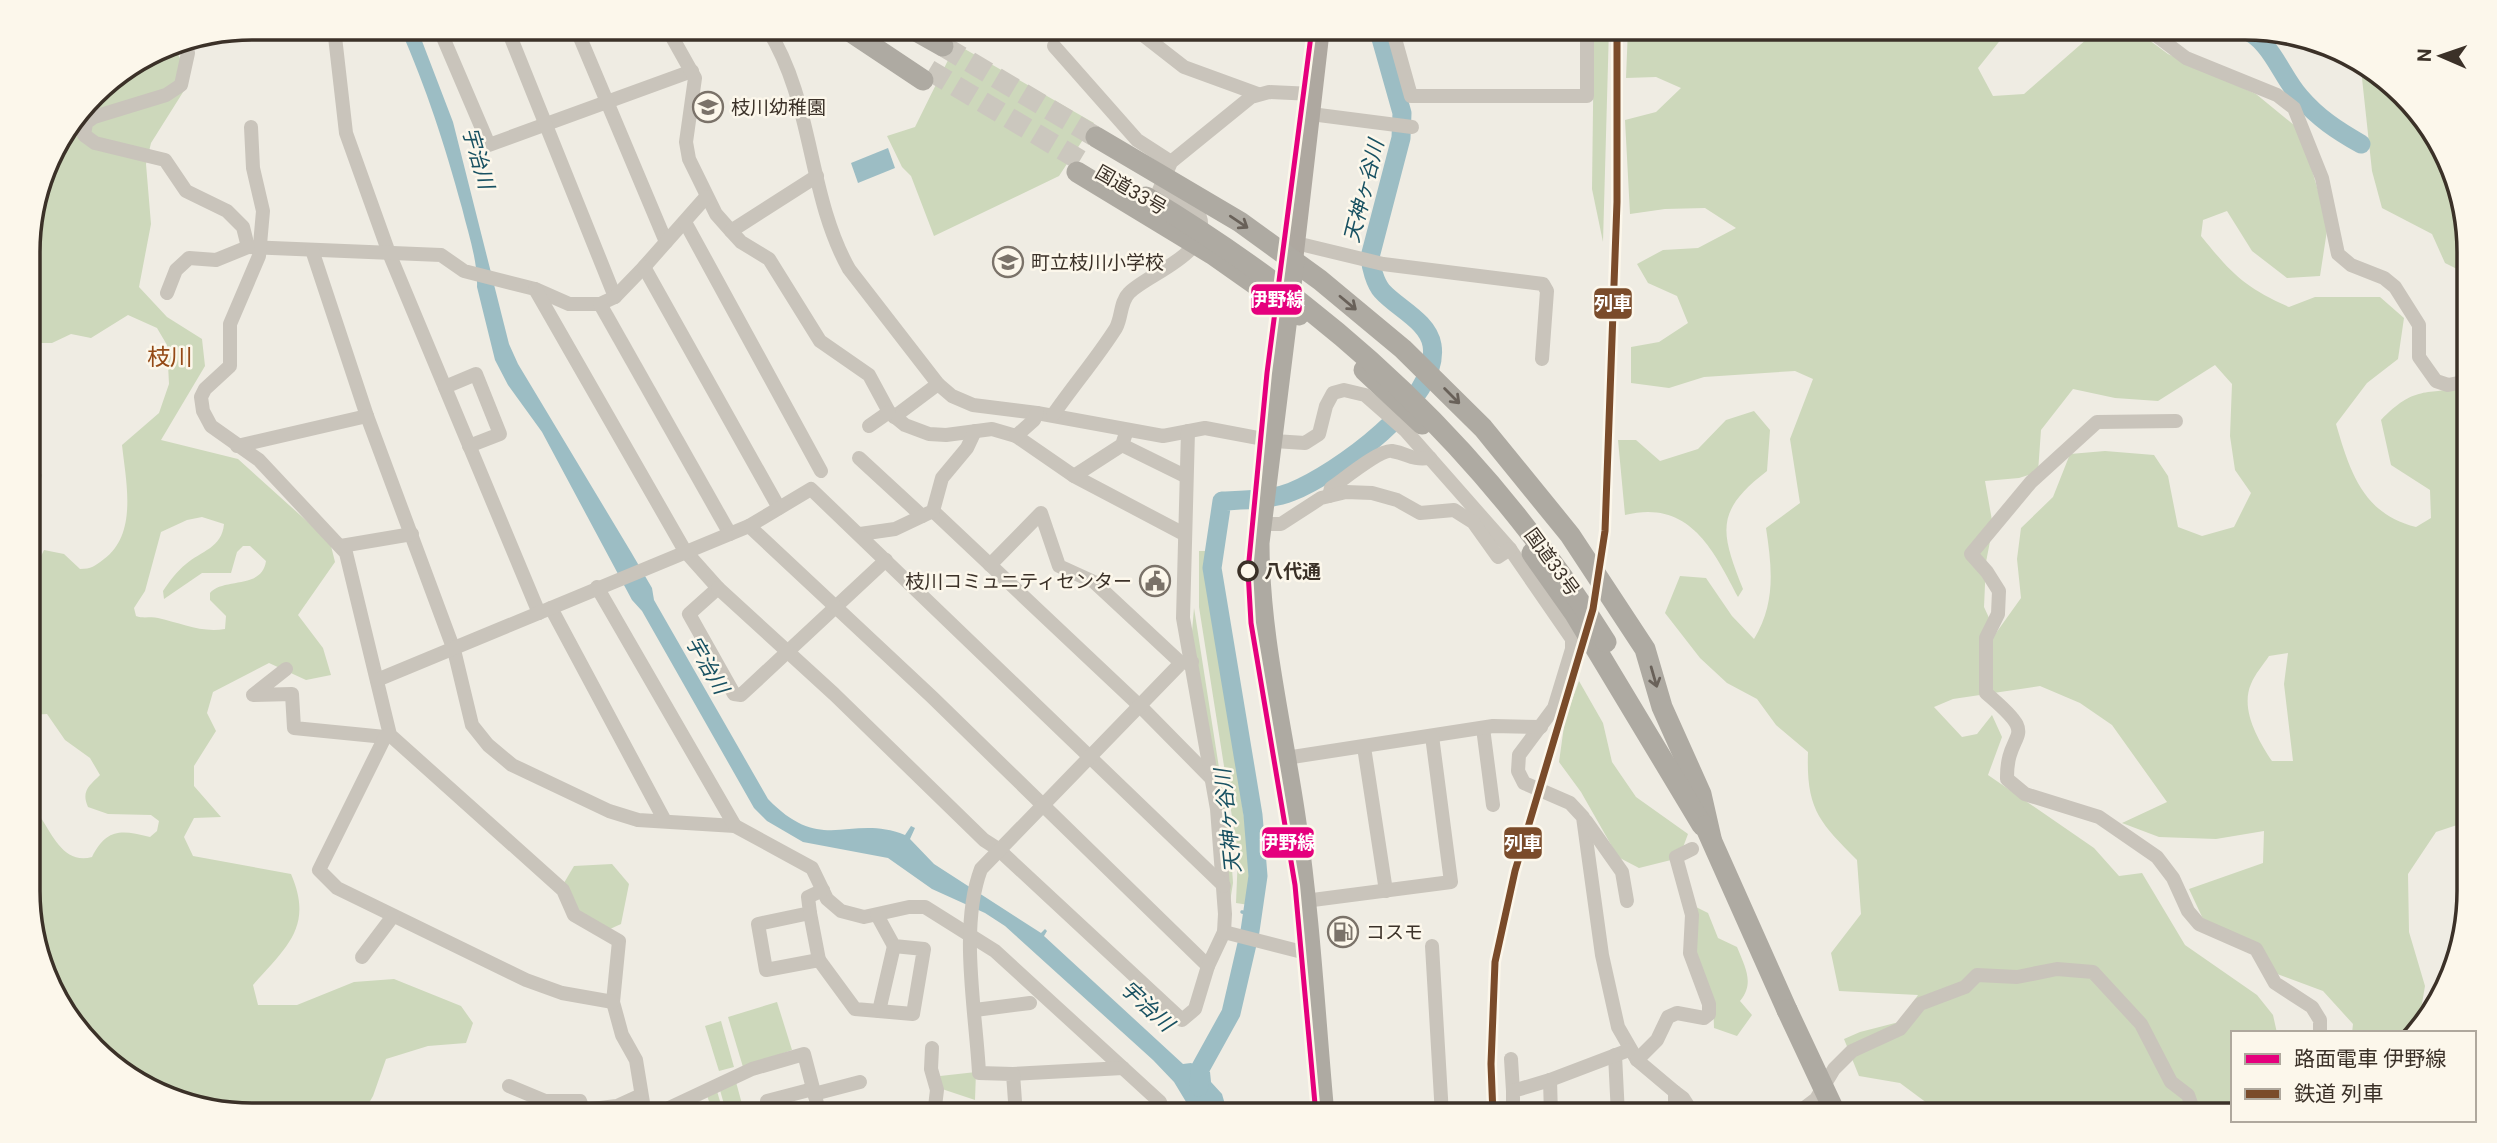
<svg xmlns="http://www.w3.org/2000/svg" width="2497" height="1143" font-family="Roboto,'Noto Sans JP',sans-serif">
  <rect width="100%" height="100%" fill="#efece3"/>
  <g fill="#cdd8bb" fill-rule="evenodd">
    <polygon points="1594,28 1609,28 1603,242 1592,189"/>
    <path d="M1628,28H2010L1978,68L1993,96L2024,94L2088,38L2141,34L2168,54L2256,94L2300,130L2328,224L2320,276L2287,278L2252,251L2227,211L2203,220L2201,236C2231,273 2244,287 2289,307L2315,297H2380L2404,318L2398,359L2367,383L2336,424C2350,472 2363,514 2416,527L2431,518L2430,490L2391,465L2381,420C2415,385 2425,395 2468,387L2469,821L2436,832L2408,874L2409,932L2425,986L2417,1033H2352L2353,1024L2323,991L2269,971L2257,953L2204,921L2189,889L2263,863L2264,831L2216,839L2159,837L2122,823L2167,802L2112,725L2080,703L2040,686L1953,699L1934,707L1962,737L1977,734L1992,715L2002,737L1988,775L2094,848L2119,876L2142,873L2185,945L2257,995L2273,1015L2277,1033H2233V1115H1943L1900,1083L1859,1076L1844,1039L1860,1032L1899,1022L1918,995L1839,991L1831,953L1861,914L1857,860C1819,822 1806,809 1808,752L1776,725L1757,699L1727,683L1700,658L1665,613L1680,576L1706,578L1732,616L1754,639C1776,603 1772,568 1766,528L1800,503L1790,439L1813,379L1795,371L1704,377L1669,388L1631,383V347L1659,342L1688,323L1677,296L1648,283L1637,264L1663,250L1698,248L1736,228L1705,208L1665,209L1630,214L1625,120L1656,112L1681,88L1656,77L1626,78ZM2215,365L2232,384L2230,436L2235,470L2251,493L2234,527L2202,536L2178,527L2168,476L2154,455L2105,451L2070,454L2053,497L2021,528L2017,559L2021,598L1996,633L1984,607L1986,562L1993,526L1985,481L2019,478L2038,472L2041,430L2073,389L2115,398L2158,401ZM2288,653L2284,684L2293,761H2272C2258,740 2240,709 2251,684C2255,674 2263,665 2269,656Z"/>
    <path d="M174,44L184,68L185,89L151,143L146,164L151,224L139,287L167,317L202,339L205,366L161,440L238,459L330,542L335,562L298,615L323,648L331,675L306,680L269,663L213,692L207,713L216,731L194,766V786L221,817L194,818L184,837L193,856L291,874C314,927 286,947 253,985L258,1005H297L354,982L394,979L461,1006L473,1023L466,1043L428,1046L386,1059L373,1096L362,1115H253L166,1098L74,1027L30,920V762L33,763L36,773L31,816L41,818C54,838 65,864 92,857C107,828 121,830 150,837L157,831L159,821L151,815L108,814L88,807C81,791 89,786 100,775L90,758L65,740L47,714L30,715L29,581L44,550L64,554L80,569C91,569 95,566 104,559C138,534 126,482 122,445L159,413L169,384L167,345L157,328L128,315L91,338L71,334L52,343H29V238L51,153L104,84ZM202,517L224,524C222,548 201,551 186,564C177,571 169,582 163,591L164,599L202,573H231L237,552L243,546H250L266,561C262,590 223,577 210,593V600L226,616L225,629C201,633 181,623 158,618C151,616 144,619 136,616L134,608L145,591L161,532L187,520Z"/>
    <polygon points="956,44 1094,123 1059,176 934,236 911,176 902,167 887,136 915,127"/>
    <polygon points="2361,69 2423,116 2467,224 2467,274 2445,263 2432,234 2382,208 2372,171"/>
    <path d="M1754,411L1770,430L1767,471C1715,511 1720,531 1743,589L1738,597C1713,549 1689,499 1625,515L1618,440H1636L1660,461L1698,449L1726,420Z"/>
    <polygon points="29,458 42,475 29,527"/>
    <path d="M1199,551H1208L1209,556C1212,634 1229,711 1240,789C1245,829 1254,865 1249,905L1236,903L1238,855L1199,607Z"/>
    <polygon points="1194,608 1230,838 1233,883 1230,902 1192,632"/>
    <polygon points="1579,681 1603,723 1612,762 1636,797 1688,834 1679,858 1639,868 1618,857 1581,792 1559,762 1565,719"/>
    <polygon points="612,864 629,884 621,924 610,929 573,912 561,888 574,866"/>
    <path d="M1690,904L1708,913L1718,938L1737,947C1745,967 1755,983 1740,1001L1752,1015L1737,1036L1714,1028L1713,999L1692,951Z"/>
    <polygon points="777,1002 792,1050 743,1067 728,1017"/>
    <polygon points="721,1021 734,1067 719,1071 705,1026"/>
    <polygon points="976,1072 975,1100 942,1089 940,1076"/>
    <polygon points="736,1082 745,1115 727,1115 720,1090"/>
    <polygon points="717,1091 724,1115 713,1115 707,1095"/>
    <polygon points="707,1103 710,1115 670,1114"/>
  </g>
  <g fill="#9cbdc4">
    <path d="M400,28H417L453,122L509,344L518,364L631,552L652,588L654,600L768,799C823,856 849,813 905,835L911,826L915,828L910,839L934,864L1041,933L1045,929L1047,931L1044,936L1183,1064L1191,1063L1210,1072L1211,1082L1222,1094L1228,1115H1194L1174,1082L1153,1060L1005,926L985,913L932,889L888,858L803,842L767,821L754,808L642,611L632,600L542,432L508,385L495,360L477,287C478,261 468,233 462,208C444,142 427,90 400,28Z"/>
    <polygon points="888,148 895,168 858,183 851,163"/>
  </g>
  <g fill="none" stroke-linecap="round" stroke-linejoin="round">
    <g stroke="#9cbdc4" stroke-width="3.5">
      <polyline points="1242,912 1253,914"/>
      <polyline points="1168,1110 1192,1107"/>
      <polyline points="1124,1115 1157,1111"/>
    </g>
    <g stroke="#9cbdc4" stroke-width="19">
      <path d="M2241,28C2272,40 2279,73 2300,97C2318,118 2338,131 2361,144"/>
      <path d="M1199,1087L1200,1069L1231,1013L1250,931L1258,876L1253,815L1212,568L1222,501C1244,500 1271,500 1291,492C1336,474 1441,400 1432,345C1428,321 1397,308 1382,291C1375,283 1371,267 1370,257L1401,138L1402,113L1378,28"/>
    </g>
    <g stroke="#cbc7be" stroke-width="21" stroke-dasharray="21 10" stroke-linecap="butt">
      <polyline points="943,46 1096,137"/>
      <polyline points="929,70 1083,162"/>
    </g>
    <g stroke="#c9c4bb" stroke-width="14">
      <polyline points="334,28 346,133 389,253 539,613"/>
      <polyline points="439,28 489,145 692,71"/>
      <polyline points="507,28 615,297"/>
      <polyline points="576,28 666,242"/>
      <polyline points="667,28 695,78 686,142 689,159 716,214 731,231 817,176"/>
      <path d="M767,28C814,102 807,194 849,269L938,384L952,396L973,405L1037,413L1163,436L1205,428L1274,441L1305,443L1319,434L1326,406L1333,393L1344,390L1365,395L1406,431L1510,549L1572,639V649L1554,708L1519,755L1518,771L1524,783L1570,803L1583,817L1602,955L1618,1027L1637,1060L1675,1092V1115"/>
      <polyline points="1134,28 1184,67 1258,94"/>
      <polyline points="1335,28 1390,28"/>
      <polyline points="1392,28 1411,96 1587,96 1587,28"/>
      <polyline points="2104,28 2149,30 2186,58 2277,95 2294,108 2322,178 2338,254 2351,265 2384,278 2395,287 2419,325 2419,357 2436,381 2448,385 2468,381"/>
      <polyline points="185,41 188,53 181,85 166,95 94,117 86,123 84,135 95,143 165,160 186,191 227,211 243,227 248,247 441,255 464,271 535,289 569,304 600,304 615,297 644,267 706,197"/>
      <polyline points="1054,46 1137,140 1171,162"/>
      <polyline points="1311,114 1412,127"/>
      <polyline points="251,127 253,168 263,211 259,256 230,324 230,366 205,389 201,397 203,411 211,426 259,460 346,553 390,735 563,890 574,915 619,941 613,1002 622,1035 636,1060 645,1115"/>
      <polyline points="685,222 821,471"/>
      <polyline points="731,231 741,242 769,259 820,341 869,375 889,412 905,425 929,434 946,435 992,429 1016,436 1074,476 1184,534"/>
      <polyline points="1296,243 1383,264 1543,284 1547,291 1542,359"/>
      <polyline points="312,250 367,416 454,650 472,725 488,745 512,765 609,811 638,820 735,826 812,868 827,899 841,911 864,917 909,907 925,907 995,951 1160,1102 1164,1115"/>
      <polyline points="644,267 779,508"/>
      <polyline points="535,289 685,551 718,588 689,614 734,694 741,695 886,560"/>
      <polyline points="167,293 176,270 189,258 216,260 248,247"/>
      <polyline points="600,304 730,534"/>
      <polyline points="445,387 476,374 500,434 469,446"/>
      <path d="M1053,415C1073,386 1097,358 1116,328C1122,317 1120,302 1129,293C1148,273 1214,254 1199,214L1158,193L1171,162L1251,97L1269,92L1313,94"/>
      <polyline points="894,417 938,384"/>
      <path d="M2176,421L2097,422L2031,482L1971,554L1987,572L1999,591L1998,614L1986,638V693C2044,742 2006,726 2007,779L2025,794L2099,817L2157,857L2173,878L2188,911L2199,924L2256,949L2275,983L2312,1007L2320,1020V1033"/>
      <polyline points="869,426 889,412"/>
      <polyline points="1016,436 1034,420 1037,413"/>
      <polyline points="1122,445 1185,476"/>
      <polyline points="237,446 367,416"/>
      <polyline points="859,458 922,516"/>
      <polyline points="1074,476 1122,445 1127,430"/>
      <path d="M1329,496L1331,488C1343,480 1380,449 1392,451C1410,454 1409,460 1430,458"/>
      <polyline points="933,511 1144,710 1211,778"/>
      <polyline points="1262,524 1281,524 1321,498 1346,492 1372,493 1397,500 1420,513 1454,510 1473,522 1498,557 1510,549"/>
      <polyline points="749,526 932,697 1208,966"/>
      <polyline points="860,534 895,529 933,511 942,478 967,448 975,431"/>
      <polyline points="341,546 412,534"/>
      <polyline points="990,565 1041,513 1059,566 1094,582 1181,663"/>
      <polyline points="597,587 735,826"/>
      <polyline points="718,588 834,694 984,840 998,849 1182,1020 1195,1009 1208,966 1224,932 1225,914 1217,809 1183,618 1188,431"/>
      <polyline points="551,608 665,821"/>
      <polyline points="286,669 253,695 292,694 294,728 385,737"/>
      <polyline points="377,680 749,526 811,489 1224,886"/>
      <polyline points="1483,728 1493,805"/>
      <polyline points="390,735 385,737 319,870 337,888 526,980 562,993 613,1002"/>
      <polyline points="1364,747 1386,891"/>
      <polyline points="1286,758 1493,726 1541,727"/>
      <polyline points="1586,821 1622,872 1627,901"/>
      <polyline points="823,890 808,897 810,913 758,924 766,970 819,960 855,1009 913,1014 924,949 894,946 877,915"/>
      <polyline points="1305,901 1451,882 1432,736"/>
      <polyline points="810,913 819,960"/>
      <polyline points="1224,932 1310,954"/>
      <polyline points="1432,946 1442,1115"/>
      <polyline points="362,957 393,916"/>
      <polyline points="975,1010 1030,1003"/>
      <polyline points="879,1011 894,946"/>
      <polyline points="932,1048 931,1069 937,1090 934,1115"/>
      <polyline points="1615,1055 1618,1115"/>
      <polyline points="1511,1059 1513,1091"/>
      <polyline points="1637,1060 1657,1040 1668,1017 1677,1013 1704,1018 1709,1014 1709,1004 1690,953 1692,915 1676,857 1692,849"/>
      <polyline points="1013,1074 1123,1068"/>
      <polyline points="1550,1080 1551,1115"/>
      <polyline points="509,1086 545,1101 580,1101 583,1110 617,1106 641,1095"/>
      <polyline points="1675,1092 1683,1098 1694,1115"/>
      <polyline points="814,1094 860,1082"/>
      <polyline points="767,1101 813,1089"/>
      <polyline points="654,1115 752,1069 804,1054 820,1115"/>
      <path d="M1016,1115L1013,1074L979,1073C976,1012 959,927 981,869L1181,663L1192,662"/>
      <polyline points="1471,1115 1475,1114"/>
      <polyline points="1513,1115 1513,1091 1550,1080 1629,1050"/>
      <polyline points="1795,1115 1816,1099 1834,1069 1852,1051 1900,1029 1920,1004 1965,987 1977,975 2017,977 2057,969 2093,972 2141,1024 2171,1082 2188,1095 2195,1115"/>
    </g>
    <polyline stroke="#aea8a0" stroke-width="18" points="1294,261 1321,28"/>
    <g stroke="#aeaaa2" stroke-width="21">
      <polyline points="845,28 923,80"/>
      <polyline points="911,28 943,46"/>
      <polyline points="1096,137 1240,222 1320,280 1403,349 1483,428 1570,535 1645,649 1662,707 1701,794 1711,838"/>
      <polyline points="1077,172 1212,254 1299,315"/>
      <path d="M1294,261L1259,543C1259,638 1283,730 1296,823C1310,920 1315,1018 1324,1115"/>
      <polyline points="1364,370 1422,424"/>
      <polyline points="1532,553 1575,614 1702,825"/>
      <polyline points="1705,826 1787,1010"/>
    </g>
    <polyline stroke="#b1aca5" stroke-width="2" points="1264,699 1273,729 1286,830"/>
    <g stroke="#aeaaa2" stroke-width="21">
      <path d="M1146,197C1337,312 1487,452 1606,642"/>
      <polyline points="1787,1010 1833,1108"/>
    </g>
    <g stroke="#fcf7eb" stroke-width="12">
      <polyline id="rail-1" points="1493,1115 1491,1064 1495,962 1515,871 1593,609 1605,531 1617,202 1617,28"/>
    </g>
    <use href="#rail-1" stroke="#7a4b2a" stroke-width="7"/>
    <g stroke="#fcf7eb" stroke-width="10">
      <polyline id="tram-1" points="1312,28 1267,373 1248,571 1251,623 1295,885 1316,1115"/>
    </g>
    <use href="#tram-1" stroke="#e5007d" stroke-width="5"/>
  </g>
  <defs><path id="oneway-shaft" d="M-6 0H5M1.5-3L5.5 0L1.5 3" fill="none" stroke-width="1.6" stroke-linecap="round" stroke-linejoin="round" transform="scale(1.75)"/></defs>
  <g stroke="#696159">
    <use href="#oneway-shaft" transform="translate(1239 222) rotate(34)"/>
    <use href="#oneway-shaft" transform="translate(1348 303) rotate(40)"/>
    <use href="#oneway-shaft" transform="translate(1452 396) rotate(45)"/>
    <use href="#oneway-shaft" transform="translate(1654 677) rotate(74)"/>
  </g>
  <defs>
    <g id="school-ring" transform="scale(1.575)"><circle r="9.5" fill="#fcf7eb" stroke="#7a7269" stroke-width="1.5"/><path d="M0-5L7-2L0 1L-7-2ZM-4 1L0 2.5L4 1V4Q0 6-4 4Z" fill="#7a7269"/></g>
    <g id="civic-ring" transform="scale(1.575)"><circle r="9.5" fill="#fcf7eb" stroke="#7a7269" stroke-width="1.5"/><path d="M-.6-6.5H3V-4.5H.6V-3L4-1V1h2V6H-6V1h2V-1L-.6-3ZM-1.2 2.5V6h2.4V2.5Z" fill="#7a7269"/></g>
    <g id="fuel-ring" transform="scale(1.575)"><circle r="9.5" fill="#fcf7eb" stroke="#7a7269" stroke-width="1.5"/><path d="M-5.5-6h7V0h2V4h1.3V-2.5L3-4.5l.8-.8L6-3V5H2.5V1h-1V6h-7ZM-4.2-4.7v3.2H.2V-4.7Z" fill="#7a7269"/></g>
  </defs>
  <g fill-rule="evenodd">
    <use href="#school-ring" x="708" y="107"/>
    <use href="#school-ring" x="1008" y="262"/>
    <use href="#civic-ring" x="1155" y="581"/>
    <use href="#fuel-ring" x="1343" y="932"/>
  </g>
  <circle fill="#fcf7eb" stroke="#3b3128" stroke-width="3.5" cx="1248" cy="571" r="9"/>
  <g text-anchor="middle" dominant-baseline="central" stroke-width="5" stroke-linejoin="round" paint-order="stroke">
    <g font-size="19" fill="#3b3128" stroke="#fcf7eb" text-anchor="start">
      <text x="731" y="107">枝川幼稚園</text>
      <text x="1031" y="262">町立枝川小学校</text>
      <text x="1132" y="581" text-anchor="end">枝川コミュニティセンター</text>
      <text x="1366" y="932">コスモ</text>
    </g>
    <g font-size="19" fill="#3b3128" stroke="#fcf7eb">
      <text transform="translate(1131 190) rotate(30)">国道33号</text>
      <text transform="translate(1552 562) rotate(54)">国道33号</text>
    </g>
    <g font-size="19" font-weight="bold" fill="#3b3128" stroke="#fcf7eb" text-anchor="start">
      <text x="1264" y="571">八代通</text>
    </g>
    <g font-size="21" font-style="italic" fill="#185162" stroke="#fcf7eb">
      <text transform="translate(478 158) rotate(74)">宇治川</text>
      <text transform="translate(1364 191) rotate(-76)">天神ヶ谷川</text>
      <text transform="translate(707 665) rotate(60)">宇治川</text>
      <text transform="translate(1228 821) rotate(-96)">天神ヶ谷川</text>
      <text transform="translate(1147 1006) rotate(43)">宇治川</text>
    </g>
    <g font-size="23" fill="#944a17" stroke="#fcf7eb">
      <text x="170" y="357">枝川</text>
    </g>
  </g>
  <path d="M0 0H2497V1143H0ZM252 40H2245A212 212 0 0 1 2457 252V891A212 212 0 0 1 2245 1103H252A212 212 0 0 1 40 891V252A212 212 0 0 1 252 40Z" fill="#fcf7eb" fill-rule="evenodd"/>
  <path fill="none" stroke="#3b3128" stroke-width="3.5" d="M252 40H2245A212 212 0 0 1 2457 252V891A212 212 0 0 1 2245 1103H252A212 212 0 0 1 40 891V252A212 212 0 0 1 252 40Z"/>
  <g stroke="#fcf7eb" stroke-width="2.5">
    <rect x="1250" y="283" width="53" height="33" rx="7" fill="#e5007d"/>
    <rect x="1593" y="287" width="40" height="33" rx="7" fill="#7a4b2a"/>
    <rect x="1261" y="826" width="54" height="33" rx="7" fill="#e5007d"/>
    <rect x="1503" y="826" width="40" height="34" rx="7" fill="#7a4b2a"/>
  </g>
  <g font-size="19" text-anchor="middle" font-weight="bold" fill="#fff">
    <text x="1277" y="306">伊野線</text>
    <text x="1613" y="310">列車</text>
    <text x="1288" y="849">伊野線</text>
    <text x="1523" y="850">列車</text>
  </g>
  <rect x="2231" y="1031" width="245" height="91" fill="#fcf7eb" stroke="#afa89d" stroke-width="2"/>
  <rect x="2245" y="1054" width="35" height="10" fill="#e5007d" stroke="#afa89d" stroke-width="2"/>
  <text x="2294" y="1066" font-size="21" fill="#3b3128">路面電車 伊野線</text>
  <rect x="2245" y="1089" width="35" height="10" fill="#7a4b2a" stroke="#afa89d" stroke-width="2"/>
  <text x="2294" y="1101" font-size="21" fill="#3b3128">鉄道 列車</text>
  <g transform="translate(2441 56) rotate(272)" stroke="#fcf7eb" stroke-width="5" paint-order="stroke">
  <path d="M0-5L12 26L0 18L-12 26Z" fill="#3b3128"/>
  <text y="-10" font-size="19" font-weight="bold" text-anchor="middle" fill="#3b3128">N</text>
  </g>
</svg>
